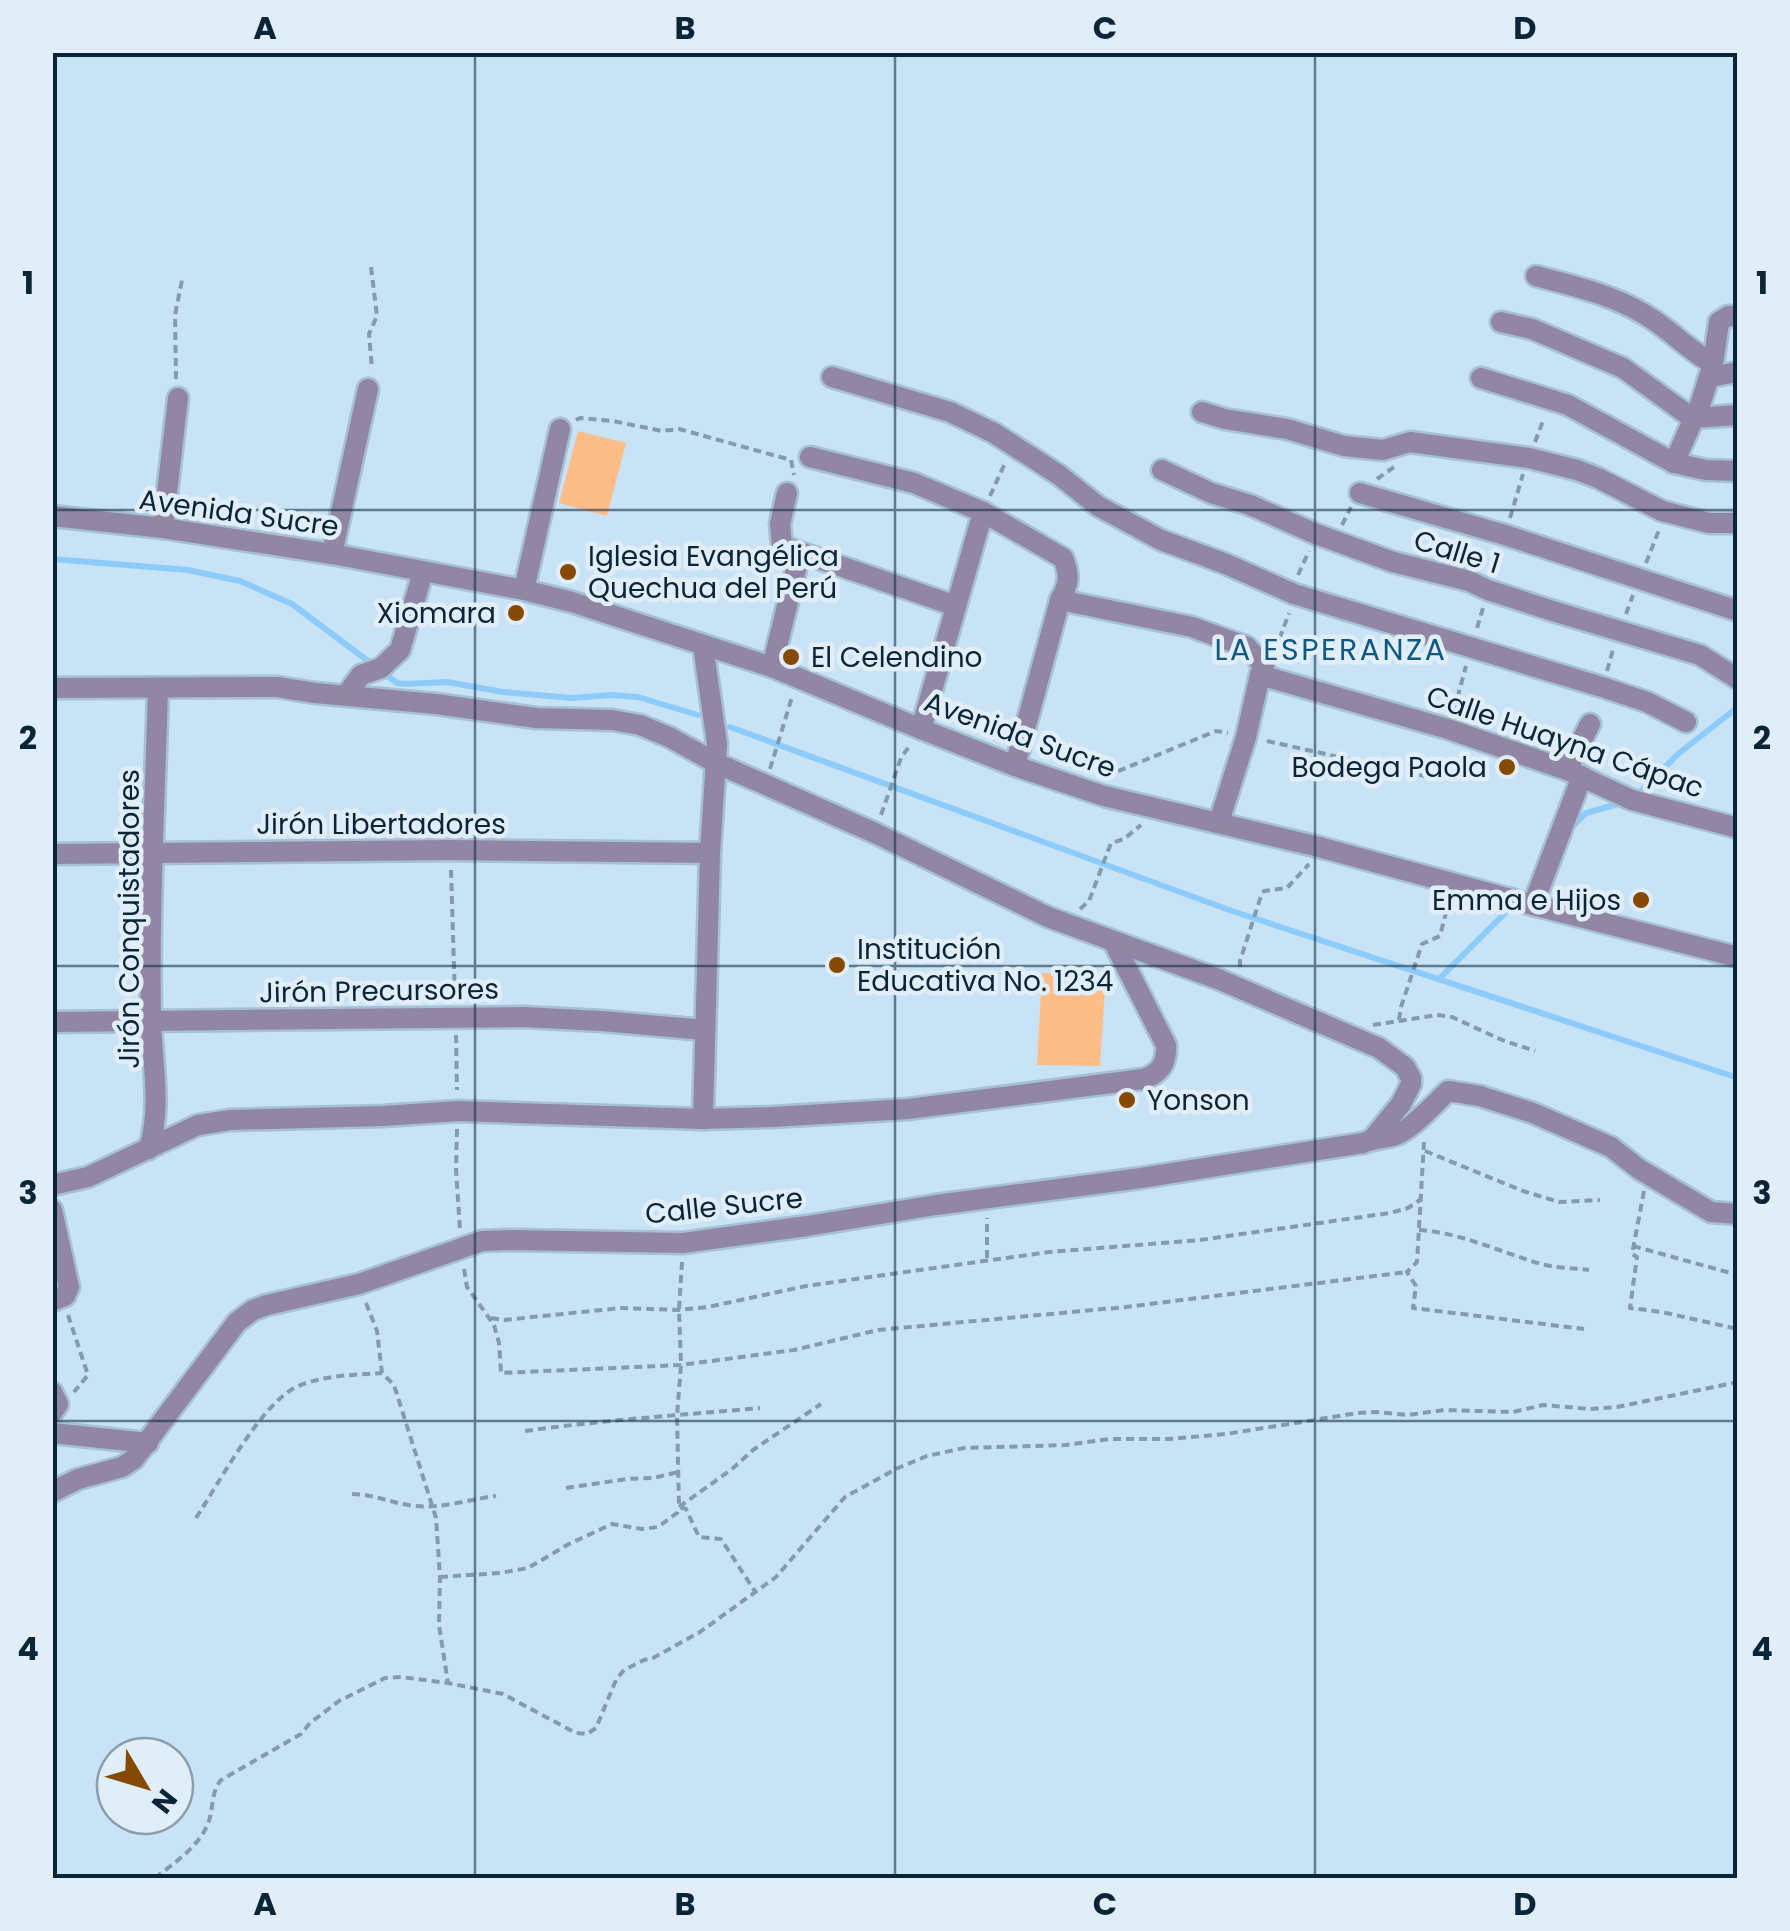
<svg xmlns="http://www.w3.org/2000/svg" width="1790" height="1931" font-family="Poppins,sans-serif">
  <rect width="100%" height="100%" fill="#c9e3f6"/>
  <g fill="#fcbd89">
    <polygon points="578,431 626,443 607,516 559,503"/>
    <polygon points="1042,973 1106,975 1100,1066 1037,1065"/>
  </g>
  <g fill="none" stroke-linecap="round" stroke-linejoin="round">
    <g stroke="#8dccfa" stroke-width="6">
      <polyline points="52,559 188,570 240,581 292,604 372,664"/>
      <polyline points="382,672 397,683 405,684 447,682 503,692 572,698 611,695 638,697 698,715"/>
      <polyline points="730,727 1232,911 1738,1078"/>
      <polyline points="1637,795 1678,754 1738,707"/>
      <polyline points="1572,827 1586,813 1622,803"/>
      <polyline points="1439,979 1512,906"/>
    </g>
    <g stroke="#a6c1d4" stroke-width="25">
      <g id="minor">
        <path d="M1536,276C1577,287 1619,296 1655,321C1675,335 1692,352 1713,364L1701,402L1674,463"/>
        <polyline points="1501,322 1532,329 1623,368 1692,418 1738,415"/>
        <polyline points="1713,364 1719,322 1728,316 1738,316"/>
        <polyline points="832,377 950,412 994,433 1059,475 1098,506 1161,540 1226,564 1294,594 1602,687 1647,702 1686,722"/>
        <polyline points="1710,377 1738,372"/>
        <polyline points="1481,378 1568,405 1674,463 1706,470 1738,471"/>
        <polyline points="1202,412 1225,419 1287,429 1344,446 1383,450 1410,442 1529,458 1577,470 1598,478 1662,511 1709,523 1738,523"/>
        <path d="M810,457L914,483L983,512L1063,558C1070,574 1069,585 1060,600L1015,766"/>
        <polyline points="1162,470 1211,493 1250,505 1316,534 1393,562 1469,581 1488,590 1556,612 1700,655 1738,679"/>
        <polyline points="787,493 780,524 782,546 956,606"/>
        <polyline points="1360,493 1505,535 1738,611"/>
        <polyline points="52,516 163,528 332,554 524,590 572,602 772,667 921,729 1015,766 1104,796 1319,847 1533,905 1738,957"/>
        <polyline points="163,528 178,398"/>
        <polyline points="332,554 368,389"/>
        <polyline points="524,590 560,429"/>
        <polyline points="1060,600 1192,627 1247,647 1264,666 1260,675 1246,737 1219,822"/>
        <polyline points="772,667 800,553"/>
        <polyline points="1260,675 1448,729 1567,770 1632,800 1738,828"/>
        <polyline points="52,688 277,687 315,693 436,704 536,718 612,720 640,725 669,737 716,763 875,833 1048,917 1218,979 1379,1048 1405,1067 1411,1078 1411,1084 1401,1104 1374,1137"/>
        <polyline points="347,694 361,675 381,668 400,650 423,572"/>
        <polyline points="921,729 983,512"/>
        <polyline points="1567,770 1590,724"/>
        <polyline points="52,854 450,850 710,853"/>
        <polyline points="1533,905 1582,776"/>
        <polyline points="52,1022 524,1017 602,1021 705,1030"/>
        <polyline points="703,1119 710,853 717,744 703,645"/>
        <path d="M149,1149C162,1105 152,1064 151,1019C149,909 155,798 158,688"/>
        <path d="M52,1185L88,1177L198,1125L230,1120L383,1116L458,1111L703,1119L772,1117L908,1109L1143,1079C1160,1074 1167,1063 1166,1045L1114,943"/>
        <polyline points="52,1210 69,1287 65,1296 52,1301"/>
        <polyline points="52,1392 58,1404 52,1413"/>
        <polyline points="52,1433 148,1443"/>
        <path d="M52,1492L78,1479L122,1467L134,1459L237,1322L253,1310L267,1305L359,1284L482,1241L512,1240L683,1243L807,1226L936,1205L1141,1178L1363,1143C1374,1138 1384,1139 1396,1135C1412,1129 1434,1104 1448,1091L1480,1096L1533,1113L1611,1147L1639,1169L1711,1212L1738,1214"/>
      </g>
    </g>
    <g stroke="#819cae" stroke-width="4" stroke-dasharray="8 5" stroke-linecap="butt">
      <polyline points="371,267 377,316 369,334 372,369"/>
      <polyline points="176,379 175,315 182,280"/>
      <polyline points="576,420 580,418 613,421 662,431 679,429 791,460 794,475"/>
      <polyline points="1535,442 1544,418"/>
      <polyline points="1377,479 1394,467"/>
      <polyline points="990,496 1005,463"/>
      <polyline points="1510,518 1523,474"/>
      <polyline points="1342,525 1351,507"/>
      <polyline points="1646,563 1659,530"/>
      <polyline points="1494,571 1500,551"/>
      <polyline points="1298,575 1309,551"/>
      <polyline points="1626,614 1633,595"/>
      <polyline points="1477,628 1483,608"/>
      <polyline points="1275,651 1289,613"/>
      <polyline points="1607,671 1614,646"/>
      <polyline points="1454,710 1466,666"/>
      <polyline points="1267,741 1438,779"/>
      <polyline points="770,769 792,697"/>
      <polyline points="1106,776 1216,731 1228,733"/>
      <polyline points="881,815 901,758 910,745"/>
      <polyline points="451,870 455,1000"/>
      <polyline points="1080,909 1089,901 1111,843 1124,839 1141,825"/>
      <polyline points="1240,967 1240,961 1260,899 1264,891 1287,888 1309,864"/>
      <polyline points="1399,1020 1401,1007 1422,944 1440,936 1449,901"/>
      <polyline points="1373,1025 1437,1015 1452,1017 1502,1040 1535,1051"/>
      <polyline points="456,1035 457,1090"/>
      <polyline points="457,1129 456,1169 460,1230"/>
      <polyline points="1424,1142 1417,1262 1407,1272 1416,1286 1413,1308 1584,1329"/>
      <polyline points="1425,1151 1523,1191 1559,1202 1600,1200"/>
      <polyline points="1644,1191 1632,1254 1637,1257 1630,1308 1662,1312 1738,1329"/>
      <path d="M1419,1230C1462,1233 1500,1252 1541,1264C1556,1268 1573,1268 1589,1270"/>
      <polyline points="1633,1246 1738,1275"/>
      <polyline points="987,1258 987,1218"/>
      <polyline points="682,1262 679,1310 681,1365 677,1416 679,1507 686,1509 699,1537 721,1539 756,1593"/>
      <polyline points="464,1269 467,1287 494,1325 499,1343 501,1373 681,1365 794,1350 878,1330 1126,1307 1407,1272"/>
      <polyline points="366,1303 377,1331 382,1373 394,1385 436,1518 440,1577 439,1625 448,1683"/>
      <polyline points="68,1315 88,1375 74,1392"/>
      <polyline points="491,1318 504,1320 621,1308 679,1310 708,1307 806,1286 927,1269 1049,1252 1200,1240 1390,1213 1408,1208 1420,1200"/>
      <path d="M525,1431C604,1420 682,1415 760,1408"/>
      <polyline points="566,1488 627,1479 653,1478 678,1472"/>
      <path d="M352,1494C374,1494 393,1504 416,1506C441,1509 470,1499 496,1496"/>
      <path d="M196,1518C219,1483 261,1404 296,1387C323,1375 353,1375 382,1373"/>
      <polyline points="440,1577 500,1573 528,1568 569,1544 612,1524 642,1529 658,1527 677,1513 679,1507 732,1469 753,1450 821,1404"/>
      <path d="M155,1878C174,1863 196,1849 207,1826C214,1811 210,1793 221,1780L301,1734L310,1723L339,1701L385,1678L401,1677L448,1683L503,1694L576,1733L587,1734L596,1728L616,1680L624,1670L644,1660L653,1658L700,1632L776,1577L845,1497L898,1468L927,1456L964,1448L1066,1445L1110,1439H1169L1226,1434L1358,1413L1377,1412L1408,1415L1444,1410L1513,1412L1543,1405L1590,1409L1617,1407L1738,1382"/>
    </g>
    <use href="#minor" stroke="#9187a4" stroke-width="20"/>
  </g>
  <path fill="none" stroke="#092537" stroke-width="2.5" stroke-opacity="0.55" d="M475,52V1878M895,52V1878M1315,52V1878M52,510H1738M52,966H1738M52,1421H1738"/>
  <g fill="#854902" stroke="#e1eef8" stroke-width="4">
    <circle cx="568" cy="572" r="10"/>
    <circle cx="516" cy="613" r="10"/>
    <circle cx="791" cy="657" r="10"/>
    <circle cx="1507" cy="767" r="10"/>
    <circle cx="1641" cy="900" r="10"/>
    <circle cx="837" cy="965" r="10"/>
    <circle cx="1127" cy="1100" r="10"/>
  </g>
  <g text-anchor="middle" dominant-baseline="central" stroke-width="9" stroke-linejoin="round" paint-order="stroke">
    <g font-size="28" fill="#092537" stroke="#e1eef8">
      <text transform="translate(239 513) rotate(8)">Avenida Sucre</text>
      <text transform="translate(1457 552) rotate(17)">Calle 1</text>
      <text transform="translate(1020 735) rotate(20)">Avenida Sucre</text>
      <text transform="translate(1565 742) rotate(19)">Calle Huayna Cápac</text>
      <text x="381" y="824">Jirón Libertadores</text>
      <text transform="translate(129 919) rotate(-90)">Jirón Conquistadores</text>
      <text transform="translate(379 991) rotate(-1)">Jirón Precursores</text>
      <text transform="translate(724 1206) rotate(-6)">Calle Sucre</text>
    </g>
    <g font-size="28" fill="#092537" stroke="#e1eef8" text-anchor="start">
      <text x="588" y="556">Iglesia Evangélica<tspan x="588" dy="32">Quechua del Perú</tspan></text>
      <text x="496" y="613" text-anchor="end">Xiomara</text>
      <text x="811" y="657">El Celendino</text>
      <text x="1487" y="767" text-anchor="end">Bodega Paola</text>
      <text x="1621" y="900" text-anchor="end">Emma e Hijos</text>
      <text x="857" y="949">Institución<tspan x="857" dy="32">Educativa No. 1234</tspan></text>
      <text x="1147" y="1100">Yonson</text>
    </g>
    <g font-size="30" letter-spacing="2.5" fill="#0f5882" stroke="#e1eef8">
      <text x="1331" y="649">LA ESPERANZA</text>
    </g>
  </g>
  <rect width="1790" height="1931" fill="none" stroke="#e1eef8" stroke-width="110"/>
  <g transform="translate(145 1786) rotate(128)"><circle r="48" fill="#e1eef8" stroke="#8b9eab" stroke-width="2.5"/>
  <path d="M0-8L18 38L0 25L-18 38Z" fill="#854902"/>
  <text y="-15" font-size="28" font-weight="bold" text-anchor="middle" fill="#092537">N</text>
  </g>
  <rect x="55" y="55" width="1680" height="1821" fill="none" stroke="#092537" stroke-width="4"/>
  <g font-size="32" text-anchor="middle" font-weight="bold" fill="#092537">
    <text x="265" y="39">A</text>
    <text x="685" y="39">B</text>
    <text x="1105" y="39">C</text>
    <text x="1525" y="39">D</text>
    <text x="28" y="294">1</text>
    <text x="1762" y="294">1</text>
    <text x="28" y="749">2</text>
    <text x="1762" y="749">2</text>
    <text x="28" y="1204">3</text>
    <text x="1762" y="1204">3</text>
    <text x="28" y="1660">4</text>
    <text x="1762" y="1660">4</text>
    <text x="265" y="1915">A</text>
    <text x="685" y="1915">B</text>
    <text x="1105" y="1915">C</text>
    <text x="1525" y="1915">D</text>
  </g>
</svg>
